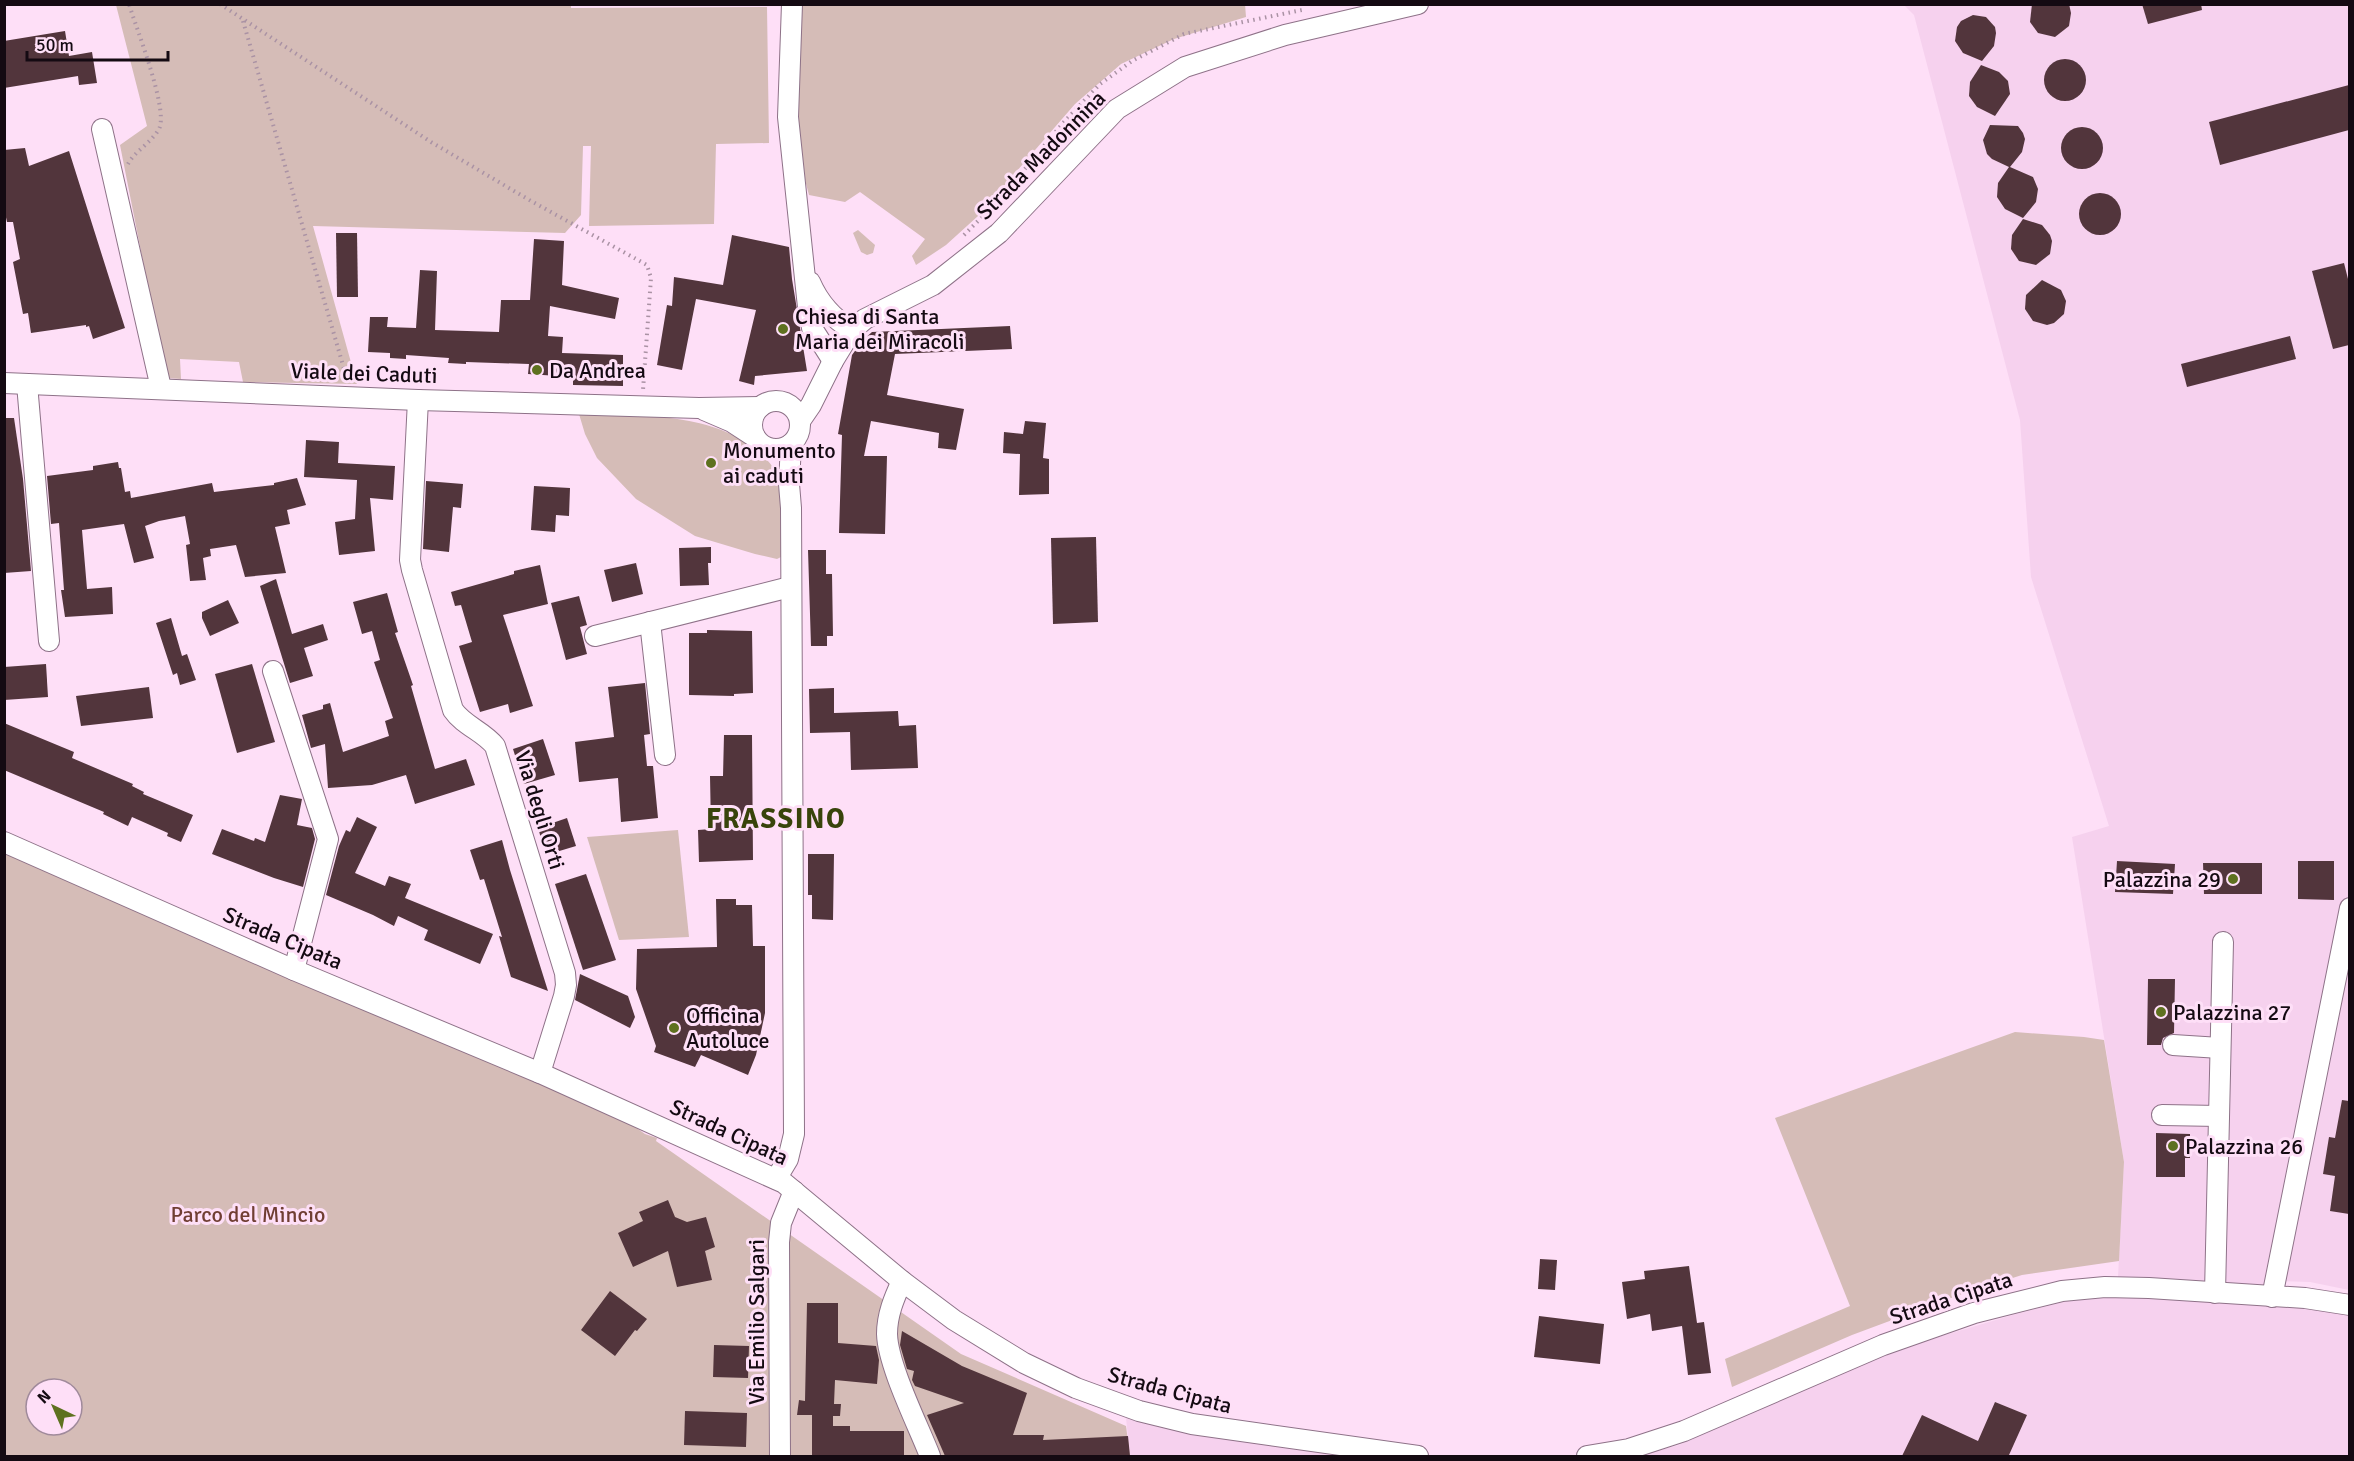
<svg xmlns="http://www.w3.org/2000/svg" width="2354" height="1461" font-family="Signika,sans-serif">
  <rect width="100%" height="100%" fill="#fedff7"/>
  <g fill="#f6d1ee">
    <polygon points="1904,5 2349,5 2349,1290 2310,1282 2276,1281 2272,1297 2118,1277 2124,1162 2072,837 2109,826 2031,577 2020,420 1914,15"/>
    <polygon points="2108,1298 2305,1298 2349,1307 2349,1456 1638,1456 1679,1445 1884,1353 2016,1314 2068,1301"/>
    <polygon points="1126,1418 1357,1456 1130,1456"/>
  </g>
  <g fill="#d5bcb7" fill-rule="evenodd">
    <polygon points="571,4 571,8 767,7 769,143 716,144 714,224 589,226 591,146 583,146 581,215 565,233 313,226 357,384 243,382 239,362 180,359 181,379 166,378 120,145 147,126 116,5"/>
    <path d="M1245,4L1246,17L1174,39L1121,64L1075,104L978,216L946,245L916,265L912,256L925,239L860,192L845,202L809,195C791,134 799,67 801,5Z"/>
    <polygon points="858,230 875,245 873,253 867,255 861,252 853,233"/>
    <path d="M579,414C634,415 712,412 756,450C761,455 769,461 772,466C784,490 781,532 781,557L777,559L755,554L695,536L636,499L597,458L585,434Z"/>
    <polygon points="678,830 689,937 619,940 587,837"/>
    <path d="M4,840L590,1095L645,1134L657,1138L656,1141L961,1354L1126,1426L1130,1456H5ZM36,1389H72V1425H36Z"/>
    <polygon points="2015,1032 2084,1037 2104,1040 2124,1162 2119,1261 2022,1275 1962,1294 1852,1335 1732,1387 1725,1359 1850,1306 1775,1118"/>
  </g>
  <g fill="#52353c">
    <polygon points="2032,4 2069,4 2071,13 2069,26 2055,37 2038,33 2030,22"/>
    <polygon points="2142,4 2201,4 2202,10 2148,24"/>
    <polygon points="1973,15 1986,17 1995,27 1996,33 1994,46 1982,61 1963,53 1955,41 1957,27 1961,21"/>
    <polygon points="65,31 69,56 92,52 97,83 79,85 78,76 4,88 4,41"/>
    <circle cx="2065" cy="80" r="21"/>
    <polygon points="1981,65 1999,72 2008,81 2010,94 1995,116 1977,107 1969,96 1970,82"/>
    <polygon points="2349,85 2349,130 2220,165 2209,122"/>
    <polygon points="1990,125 2018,126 2023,133 2025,139 2022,152 2010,167 2033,177 2038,189 2036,202 2023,218 2005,209 1997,197 1998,183 2009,167 1992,159 1987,154 1983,140"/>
    <circle cx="2082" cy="148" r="21"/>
    <polygon points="25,148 29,166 69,151 125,328 93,339 89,326 86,327 86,325 31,333 28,313 23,314 13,262 20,259 13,222 7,222 4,208 4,150"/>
    <circle cx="2100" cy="214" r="21"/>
    <polygon points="2023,219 2042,225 2050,235 2052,241 2050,254 2036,265 2019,261 2011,249 2012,235"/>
    <polygon points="336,233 357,233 358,297 337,297"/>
    <polygon points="732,235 789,247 792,279 807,371 755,376 754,385 739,381 756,310 696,299 682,370 657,365 667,305 672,306 674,277 723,285"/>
    <polygon points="534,239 564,241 562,285 619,298 615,319 550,306 548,336 563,337 562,353 623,355 623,386 573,385 573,377 528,374 529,364 466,362 466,364 448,363 449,358 406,355 406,359 390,358 390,353 368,352 370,317 388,317 387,327 416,328 420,270 437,271 435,330 499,332 501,300 530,300"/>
    <polygon points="2344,263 2349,283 2349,345 2333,349 2312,271"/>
    <polygon points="2042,280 2061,290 2066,301 2064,314 2054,323 2047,325 2033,321 2025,309 2026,295"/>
    <polygon points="1010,326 1012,349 895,354 887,395 964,409 956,450 938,448 939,433 871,421 864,456 887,456 885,534 839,533 842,435 838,434 852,355 863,340 872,332"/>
    <polygon points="2290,336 2296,359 2187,387 2181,364"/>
    <polygon points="4,418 14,418 23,479 31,571 4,573"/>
    <polygon points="1025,421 1046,423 1043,458 1049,459 1049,494 1019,495 1020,454 1003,453 1004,432 1023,434"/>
    <polygon points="306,440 339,442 338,463 395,466 393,500 370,498 375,551 339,555 335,522 355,519 357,480 304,477"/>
    <polygon points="118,462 119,468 121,468 125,492 130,491 131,498 212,483 214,492 274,485 274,483 297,478 306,505 287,510 290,524 275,527 286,573 245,577 236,545 210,549 211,556 203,558 206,580 190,581 186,545 190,544 185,516 159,521 145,526 154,558 134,563 124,524 82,530 87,589 112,587 113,614 65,617 61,590 64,590 59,523 51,524 47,476 93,470 93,466"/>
    <polygon points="426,481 463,484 461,508 453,507 449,552 423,549"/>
    <polygon points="534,486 570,488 569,516 556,515 555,532 531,530"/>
    <polygon points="1096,537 1098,622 1053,624 1051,538"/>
    <polygon points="711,547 711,563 708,563 709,585 680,586 679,548"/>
    <polygon points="808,550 826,550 826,574 832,574 833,636 827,636 827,646 811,646"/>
    <polygon points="636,563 643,594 612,602 604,570"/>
    <polygon points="540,565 548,604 503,615 533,706 510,713 508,704 480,712 459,646 472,642 461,605 455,606 451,592 514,574 514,571"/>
    <polygon points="276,579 292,634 323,624 328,640 304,648 313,676 290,683 260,586"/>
    <polygon points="387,593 398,632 395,633 413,685 411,686 435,769 466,759 475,785 415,804 406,775 372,785 328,788 325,744 311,748 302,715 323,709 323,705 330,703 343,752 389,736 385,721 393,718 374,662 380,660 372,631 362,634 353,602"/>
    <polygon points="579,596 587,625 580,627 587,654 566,660 551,603"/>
    <polygon points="228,600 239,623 210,636 202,618 202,612"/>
    <polygon points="171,618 182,656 187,654 196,680 180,685 177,673 173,675 156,623"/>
    <polygon points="707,630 752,631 753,693 734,694 734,696 689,695 689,633 707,633"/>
    <polygon points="46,664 48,697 4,700 4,667"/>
    <polygon points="252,664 275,742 237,753 215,674"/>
    <polygon points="645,683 650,734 644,735 647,766 653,766 658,818 621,822 618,778 579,782 575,742 614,737 608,687"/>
    <polygon points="149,687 153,718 81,726 76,696"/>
    <polygon points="834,688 834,713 898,711 899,726 916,725 918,768 851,770 850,732 810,733 809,689"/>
    <polygon points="4,723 74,752 72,758 133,784 132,786 144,792 143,794 193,815 181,842 167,836 168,833 132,817 128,826 103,814 104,812 4,770"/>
    <polygon points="724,735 752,735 753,860 699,862 698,830 711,829 710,776 723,776"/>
    <polygon points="543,739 555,775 524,784 513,749"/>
    <polygon points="280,795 302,799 297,825 312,828 315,839 303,887 274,878 212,854 222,829 254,841 255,838 265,842"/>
    <polygon points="357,817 377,827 355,873 385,886 389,876 411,884 405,898 493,934 480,964 424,940 428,930 398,916 394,926 373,915 326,895 339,846 346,830 350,832"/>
    <polygon points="567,818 576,846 546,855 538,828"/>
    <polygon points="502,840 510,870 548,991 511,977 499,936 502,937 484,879 480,880 470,850"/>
    <polygon points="808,854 834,854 833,920 812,919 812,895 808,895"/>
    <polygon points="2117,861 2175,864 2173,894 2115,892"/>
    <polygon points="2298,861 2334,861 2334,900 2298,899"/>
    <polygon points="2203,863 2262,863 2262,894 2204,894"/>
    <polygon points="586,874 616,960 583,970 555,884"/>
    <polygon points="716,899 736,899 736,905 752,905 753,946 765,946 765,1013 756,1055 748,1075 701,1055 695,1067 654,1052 656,1046 636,989 637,949 717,947"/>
    <polygon points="580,974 628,996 635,1017 630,1028 575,1000"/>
    <polygon points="2148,979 2175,979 2174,1033 2163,1038 2161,1045 2147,1045"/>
    <polygon points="2342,1100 2349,1101 2349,1214 2330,1211 2335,1176 2323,1174 2329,1137 2335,1138"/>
    <polygon points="2156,1133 2190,1134 2190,1158 2185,1158 2185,1177 2156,1177"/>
    <polygon points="668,1200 675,1217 687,1222 706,1217 715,1247 705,1251 712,1280 677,1287 668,1251 633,1267 618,1233 643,1221 639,1212"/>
    <polygon points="1540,1259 1557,1260 1555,1290 1538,1289"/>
    <polygon points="1689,1266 1697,1323 1704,1322 1711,1373 1688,1375 1682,1326 1652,1331 1650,1314 1627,1319 1622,1282 1645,1279 1644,1271"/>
    <polygon points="610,1291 647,1319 637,1331 635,1330 615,1356 581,1330"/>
    <polygon points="807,1303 838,1303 838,1343 876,1346 879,1360 877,1384 835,1380 834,1404 841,1404 840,1416 833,1416 833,1426 850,1426 850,1431 904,1431 904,1456 812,1456 812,1415 797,1415 799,1400 805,1401"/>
    <polygon points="1539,1316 1604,1324 1600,1364 1534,1357"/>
    <polygon points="902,1331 962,1366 1027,1393 1013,1435 1044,1435 1043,1440 1128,1436 1130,1456 945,1456 927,1415 964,1403 915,1386 912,1380 914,1371 907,1369 900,1345"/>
    <polygon points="714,1345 749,1346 748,1378 713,1377"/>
    <polygon points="1995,1402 2027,1415 2009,1455 2011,1456 1902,1456 1922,1415 1978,1441"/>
    <polygon points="685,1411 747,1413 746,1447 684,1445"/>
  </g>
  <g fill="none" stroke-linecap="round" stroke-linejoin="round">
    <g stroke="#8e7288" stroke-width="22">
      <g id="minor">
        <polyline points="792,4 788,117 808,307 812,328 833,361"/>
        <polyline points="102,129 161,388"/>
        <path d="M810,282C819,303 832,318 852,330"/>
        <polyline points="4,383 418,400 699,408 760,407"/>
        <polyline points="27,384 49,641"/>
        <path d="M418,400L410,560L412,570L453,710C464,726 483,731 495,746L565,973L566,985L564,996L540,1073"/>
        <circle cx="776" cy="425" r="24"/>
        <polyline points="704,410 732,422 755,437"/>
        <polyline points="800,421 811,405 833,361 852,330 865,319 933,285 999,233 1117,109 1185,67 1285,35 1418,4"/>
        <polyline points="650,622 665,755"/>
        <polyline points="595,636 790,587"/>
        <polyline points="273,671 328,839 294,970"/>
        <polyline points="4,842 294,970 540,1073 784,1183 902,1281 954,1320 1024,1363 1076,1388 1139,1411 1192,1424 1418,1456"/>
        <polyline points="2173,1045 2220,1048"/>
        <polyline points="2162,1115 2219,1116"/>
        <polyline points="776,1179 788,1159 794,1134 791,508 789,484 791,444"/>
        <path d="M902,1281C894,1298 887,1315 887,1334C888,1366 918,1425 930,1456"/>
        <polyline points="2215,1293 2223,942"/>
        <polyline points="2272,1297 2350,908"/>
        <polyline points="780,1456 779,1242 781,1223 794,1191"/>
        <polyline points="1587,1456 1629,1449 1684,1431 1883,1345 1974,1313 2062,1291 2105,1287 2149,1288 2305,1298 2350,1305"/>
      </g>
    </g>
    <g stroke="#aa92a4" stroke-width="4" stroke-dasharray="1.5 4.5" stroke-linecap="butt">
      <polyline points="220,4 431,142 531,201 647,265 651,278 643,390"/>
      <polyline points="243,21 347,379"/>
      <path d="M128,164C135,151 151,143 159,129C169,110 136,28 129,4"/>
      <polyline points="964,235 1000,199 1063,123 1100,84 1132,61 1184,34 1302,10"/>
    </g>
    <use href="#minor" stroke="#fff" stroke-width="20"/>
  </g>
  <g fill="#5e711f" stroke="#fedff7" stroke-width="2">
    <circle cx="783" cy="329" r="6"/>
    <circle cx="537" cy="370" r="6"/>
    <circle cx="711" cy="463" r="6"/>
    <circle cx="2233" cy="879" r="6"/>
    <circle cx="2161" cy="1012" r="6"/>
    <circle cx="674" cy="1028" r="6"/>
    <circle cx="2173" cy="1146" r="6"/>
  </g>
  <g text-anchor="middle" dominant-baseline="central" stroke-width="6" stroke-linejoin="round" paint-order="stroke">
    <g font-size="22" fill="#140a12" stroke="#fedff7">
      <text transform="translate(1041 155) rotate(-45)">Strada Madonnina</text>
      <text transform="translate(364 373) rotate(2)">Viale dei Caduti</text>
      <text transform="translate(540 810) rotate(73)">Via degli Orti</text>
      <text transform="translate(283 938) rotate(23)">Strada Cipata</text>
      <text transform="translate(729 1132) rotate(25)">Strada Cipata</text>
      <text transform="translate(1951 1298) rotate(-18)">Strada Cipata</text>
      <text transform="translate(756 1322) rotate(-90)">Via Emilio Salgari</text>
      <text transform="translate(1170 1390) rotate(15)">Strada Cipata</text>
    </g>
    <g font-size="22" fill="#140a12" stroke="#fedff7" text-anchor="start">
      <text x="795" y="316">Chiesa di Santa<tspan x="795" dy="25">Maria dei Miracoli</tspan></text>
      <text x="549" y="370">Da Andrea</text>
      <text x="723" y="450">Monumento<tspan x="723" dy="25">ai caduti</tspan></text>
      <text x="2221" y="879" text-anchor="end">Palazzina 29</text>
      <text x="2173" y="1012">Palazzina 27</text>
      <text x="686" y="1015">Officina<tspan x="686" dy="25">Autoluce</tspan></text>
      <text x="2185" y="1146">Palazzina 26</text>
    </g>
    <g font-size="22" fill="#703e33" stroke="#fedff7">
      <text x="248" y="1214">Parco del Mincio</text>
    </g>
    <g font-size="28" font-weight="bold" letter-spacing="1.5" fill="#38440b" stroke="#fedff7">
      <text x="776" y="819">FRASSINO</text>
    </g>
  </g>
  <rect width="2354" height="1461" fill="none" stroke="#140a12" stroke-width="12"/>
  <g transform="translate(54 1407) rotate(316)"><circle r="28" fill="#fedff7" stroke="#a08a9b" stroke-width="1.5"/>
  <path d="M0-4.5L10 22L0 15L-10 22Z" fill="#5e711f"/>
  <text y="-9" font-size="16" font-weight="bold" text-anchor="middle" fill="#140a12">N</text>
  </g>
  <path d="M27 51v9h141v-9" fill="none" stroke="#140a12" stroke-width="3"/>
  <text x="36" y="51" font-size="18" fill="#140a12" stroke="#fedff7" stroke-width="4.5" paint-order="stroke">50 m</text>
</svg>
